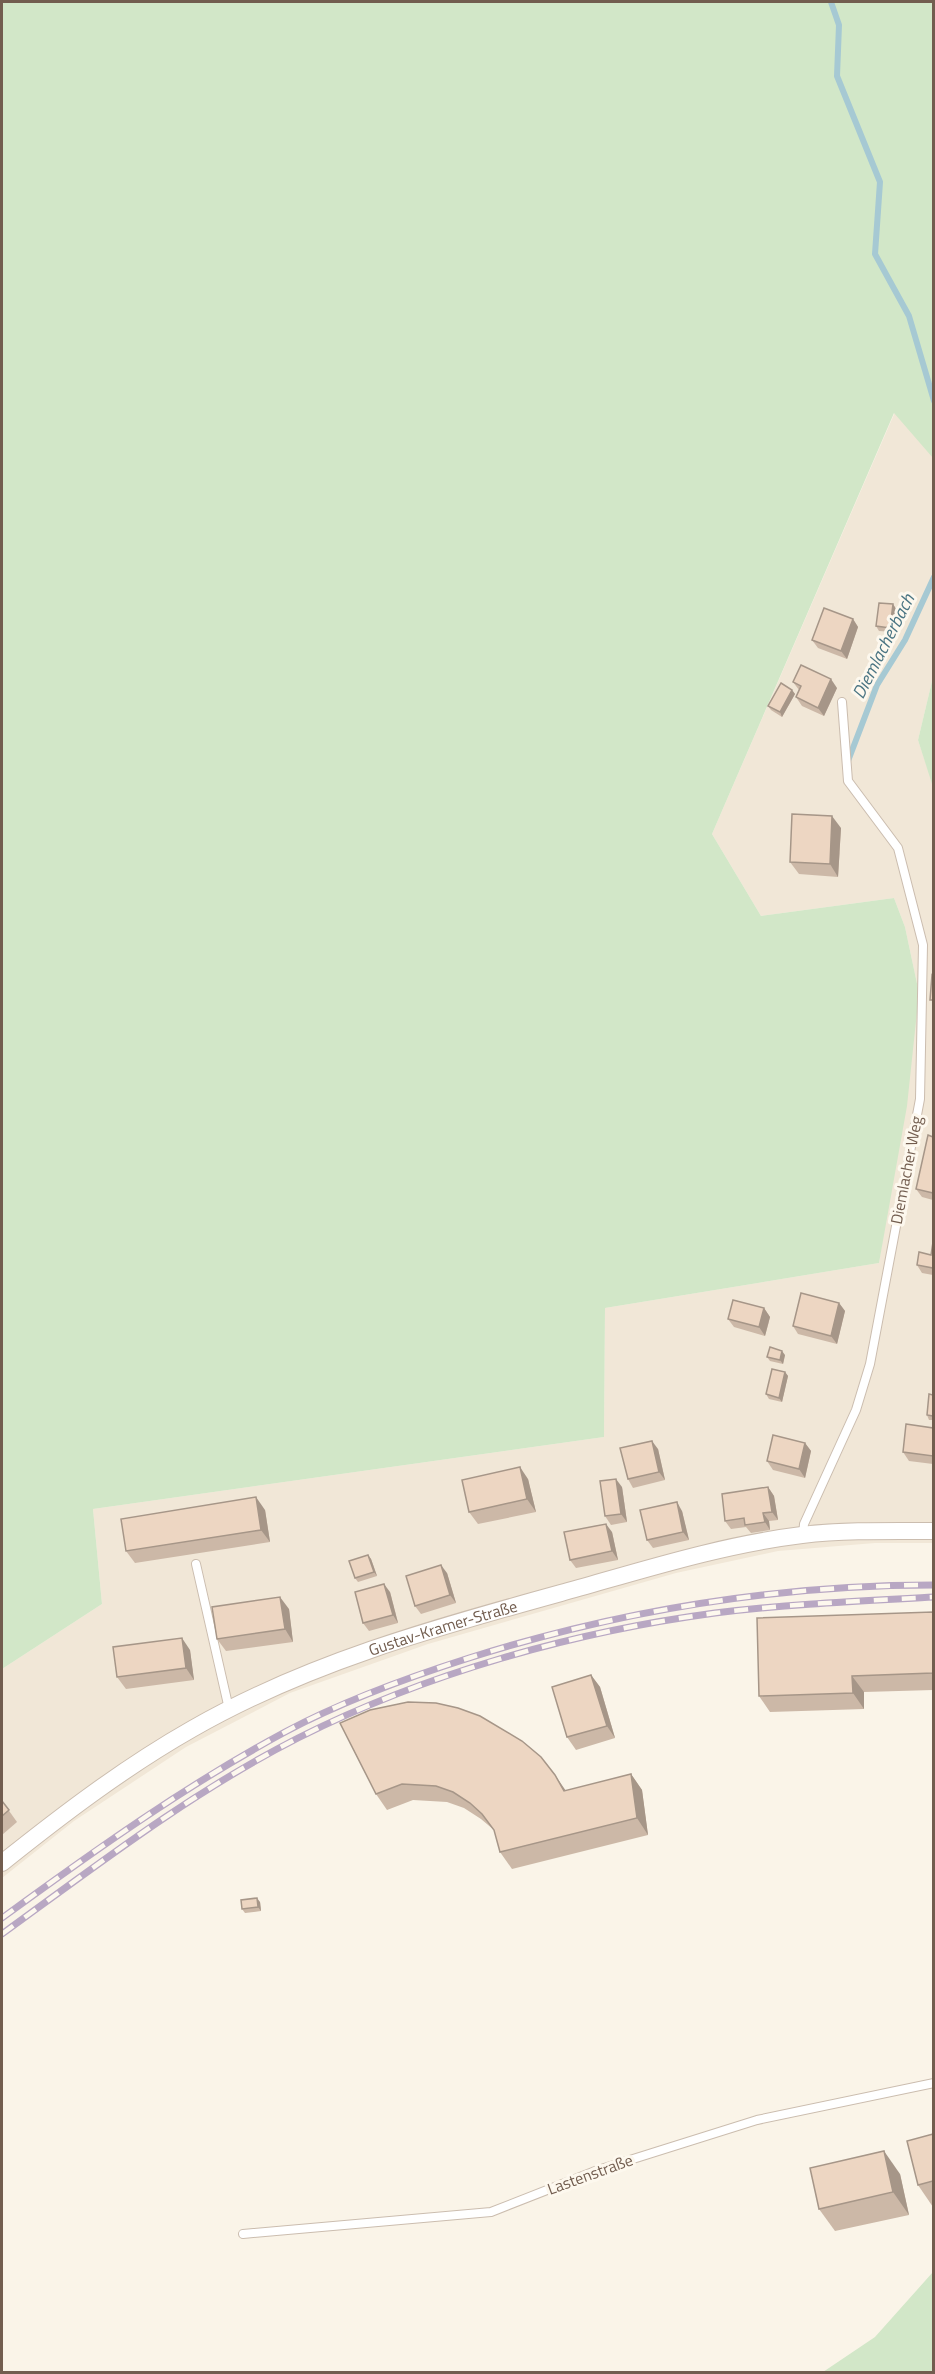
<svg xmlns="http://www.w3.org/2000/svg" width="935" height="2374" font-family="'Titillium Web',sans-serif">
  <rect width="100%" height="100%" fill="#faf4e8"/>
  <polygon fill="#f1e7d7" points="895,412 934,458 933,677 918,740 934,787 933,1543 875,1543 778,1551 676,1573 428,1644 290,1693 186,1747 74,1821 2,1878 2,1669 102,1604 93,1509 604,1437 605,1308 879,1263 919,993 905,927 894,898 761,916 712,834"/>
  <g fill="#d2e7c8">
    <polygon points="2,2 933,2 933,458 894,413 712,834 761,916 894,898 905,927 919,993 907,1106 879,1263 605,1308 604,1437 93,1509 102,1604 2,1669"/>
    <polygon points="933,677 933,787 918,740"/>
    <polygon points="933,2272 933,2372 823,2372 875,2337"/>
  </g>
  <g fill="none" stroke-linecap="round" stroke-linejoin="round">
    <g stroke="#a6c9d3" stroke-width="6">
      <polyline points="831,2 839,25 837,76 880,182 875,254 909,316 934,401"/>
      <polyline points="848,761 877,685 905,640 934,577"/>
    </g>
    <g stroke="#cbbdaf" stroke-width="10">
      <g id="service">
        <polyline points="803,1535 804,1524 856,1410 870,1364 920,1099 923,945 898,848 848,781 842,702"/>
        <polyline points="196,1564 229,1709"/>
        <polyline points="243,2234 491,2212 598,2170 757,2120 934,2083"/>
      </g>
    </g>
    <g stroke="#cbbdaf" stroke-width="18">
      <g id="minor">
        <path id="s1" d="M2,1863C62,1815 125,1767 192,1729C307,1663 434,1628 561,1593C640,1571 720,1545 802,1535C845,1530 890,1531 934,1531"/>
      </g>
    </g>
    <use href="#service" stroke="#fff" stroke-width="8"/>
    <use href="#minor" stroke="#fff" stroke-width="16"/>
    <g stroke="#b8a7c3" stroke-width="7">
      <g id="rail">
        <path d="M2,1918C94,1851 185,1786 285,1732C343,1701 406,1678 469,1658C618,1611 777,1585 934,1585"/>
        <path d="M2,1934C97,1865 192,1792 298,1738C427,1673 573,1632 715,1613C788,1604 861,1601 934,1597"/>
      </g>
    </g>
    <use href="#rail" stroke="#fdf8ee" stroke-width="4.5" stroke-dasharray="14" stroke-linecap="butt"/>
  </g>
  <g fill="#ccb8a7">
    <polygon points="893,604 896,609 893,632 879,631 876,626"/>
    <polygon points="853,619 858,627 847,659 818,648 812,640"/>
    <polygon points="793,682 837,688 824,716 802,706 796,697 799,690"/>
    <polygon points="792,690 795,694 782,717 771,710 768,706"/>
    <polygon points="841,828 838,877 799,874 790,862"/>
    <polygon points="933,1137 933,1200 922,1197 916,1189"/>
    <polygon points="933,1243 933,1275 922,1273 917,1265 931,1255"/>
    <polygon points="839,1303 845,1311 837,1344 798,1334 793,1326"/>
    <polygon points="764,1308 770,1317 765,1336 734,1327 728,1319"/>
    <polygon points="785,1355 783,1364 770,1361 767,1357"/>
    <polygon points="785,1372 788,1376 782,1402 769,1399 766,1394"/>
    <polygon points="933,1395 933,1420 929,1420 927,1415"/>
    <polygon points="933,1428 933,1464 909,1461 903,1452"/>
    <polygon points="805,1443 811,1451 805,1478 773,1470 767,1461"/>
    <polygon points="658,1449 665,1480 633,1488 628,1479"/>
    <polygon points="528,1479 536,1512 478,1524 469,1512"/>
    <polygon points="622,1487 627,1522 611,1525 605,1516"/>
    <polygon points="768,1487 774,1496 778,1520 769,1521 770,1530 751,1533 746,1527 731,1529 725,1521"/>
    <polygon points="265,1510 270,1542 135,1563 126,1551"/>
    <polygon points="682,1511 689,1540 653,1548 647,1540"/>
    <polygon points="612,1532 618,1560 576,1568 570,1560"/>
    <polygon points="368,1555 371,1559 377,1576 358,1582 355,1578"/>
    <polygon points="447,1573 456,1603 421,1614 415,1606"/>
    <polygon points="390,1592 398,1623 369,1631 363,1623"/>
    <polygon points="289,1609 293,1642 226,1651 217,1639"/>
    <polygon points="933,1612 933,1690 864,1692 864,1709 770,1712 759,1696"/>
    <polygon points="190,1650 194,1680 126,1689 117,1677"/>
    <polygon points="591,1675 600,1687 615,1738 576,1750 567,1737"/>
    <polygon points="340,1723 566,1791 631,1774 642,1790 648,1835 512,1869 500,1852 494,1830 481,1819 464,1808 447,1802 413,1800 387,1810 376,1794"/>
    <polygon points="2,1801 17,1822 2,1835"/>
    <polygon points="260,1902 261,1911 245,1913 242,1909"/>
    <polygon points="933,2134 933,2207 918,2185"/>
    <polygon points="900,2174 909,2215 835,2231 819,2209"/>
  </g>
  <g fill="#a69688">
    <polygon points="893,604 896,609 893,632 890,628"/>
    <polygon points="853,619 858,627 847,659 841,651"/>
    <polygon points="831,679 837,688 824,716 818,708"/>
    <polygon points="792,690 795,694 782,717 780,712"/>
    <polygon points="832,816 841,828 838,877 830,864"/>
    <polygon points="839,1303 845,1311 837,1344 831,1336"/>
    <polygon points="764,1308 770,1317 765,1336 759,1327"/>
    <polygon points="782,1351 785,1355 783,1364 780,1360"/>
    <polygon points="785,1372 788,1376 782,1402 779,1398"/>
    <polygon points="652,1441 658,1449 665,1480 659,1472"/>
    <polygon points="805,1443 811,1451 805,1478 799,1469"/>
    <polygon points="520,1467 528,1479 536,1512 527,1499"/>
    <polygon points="616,1479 622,1487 627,1522 621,1514"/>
    <polygon points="768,1487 774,1496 778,1520 772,1512"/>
    <polygon points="256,1497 265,1510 270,1542 261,1530"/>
    <polygon points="677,1502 682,1511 689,1540 683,1532"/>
    <polygon points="763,1513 769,1521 770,1530 765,1522"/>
    <polygon points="606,1524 612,1532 618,1560 612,1551"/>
    <polygon points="368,1555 371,1559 377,1576 374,1572"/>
    <polygon points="441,1565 447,1573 456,1603 450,1595"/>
    <polygon points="384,1584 390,1592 398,1623 393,1615"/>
    <polygon points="280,1597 289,1609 293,1642 285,1629"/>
    <polygon points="182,1638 190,1650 194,1680 186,1668"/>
    <polygon points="591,1675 600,1687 615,1738 607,1726"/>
    <polygon points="852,1676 864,1692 864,1709 853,1693"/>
    <polygon points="631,1774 642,1790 648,1835 637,1818"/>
    <polygon points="555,1775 566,1791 564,1791"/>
    <polygon points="257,1898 260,1902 261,1911 258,1907"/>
    <polygon points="884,2151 900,2174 909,2215 893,2192"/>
  </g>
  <g fill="#edd6c2" stroke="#a69688" stroke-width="1.5">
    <polygon points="879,603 893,604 890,628 876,626"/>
    <polygon points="824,608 853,619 841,651 812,640"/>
    <polygon points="801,665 831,679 818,708 796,697 801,686 793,682"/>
    <polygon points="781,683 792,690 780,712 768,706"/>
    <polygon points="792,814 832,816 830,864 790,862"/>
    <polygon points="932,975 933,976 933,1000 930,1000"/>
    <polygon points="928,1135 933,1137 933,1193 916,1189"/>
    <polygon points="933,1242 933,1268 917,1265 919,1252 931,1255"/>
    <polygon points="801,1293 839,1303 831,1336 793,1326"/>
    <polygon points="733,1300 764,1308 759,1327 728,1319"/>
    <polygon points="770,1347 782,1351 780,1360 767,1357"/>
    <polygon points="772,1369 785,1372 779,1398 766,1394"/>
    <polygon points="929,1394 933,1395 933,1416 927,1415"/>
    <polygon points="906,1424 933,1428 933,1456 903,1452"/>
    <polygon points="773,1435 805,1443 799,1469 767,1461"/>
    <polygon points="652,1441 659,1472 628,1479 620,1448"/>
    <polygon points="520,1467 527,1499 469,1512 462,1480"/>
    <polygon points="616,1479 621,1514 605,1516 600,1481"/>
    <polygon points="768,1487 772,1512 763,1513 765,1522 745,1525 744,1518 725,1521 722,1494"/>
    <polygon points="256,1497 261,1530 126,1551 121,1519"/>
    <polygon points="677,1502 683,1532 647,1540 640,1510"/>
    <polygon points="606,1524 612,1551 570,1560 564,1532"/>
    <polygon points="368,1555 374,1572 355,1578 349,1561"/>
    <polygon points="441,1565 450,1595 415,1606 406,1576"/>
    <polygon points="384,1584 393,1615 363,1623 355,1592"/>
    <polygon points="280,1597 285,1629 217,1639 212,1607"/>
    <polygon points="933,1612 933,1673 852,1676 853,1693 759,1696 757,1618"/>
    <polygon points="182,1638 186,1668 117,1677 113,1647"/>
    <polygon points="591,1675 607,1726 567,1737 552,1687"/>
    <polygon points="408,1702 436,1703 458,1708 480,1716 522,1741 541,1757 555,1775 564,1791 631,1774 637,1818 500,1852 494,1830 482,1814 470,1803 453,1792 436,1786 402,1784 376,1794 340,1723 370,1710"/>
    <polygon points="2,1801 9,1810 2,1816"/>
    <polygon points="257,1898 258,1907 242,1909 241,1900"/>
    <polygon points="933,2134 933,2181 918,2185 907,2141"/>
    <polygon points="884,2151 893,2192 819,2209 810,2168"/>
  </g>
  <g text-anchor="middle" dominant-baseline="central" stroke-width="6" stroke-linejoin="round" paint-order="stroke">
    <g font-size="16" fill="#725d4f" stroke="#fdf8ee">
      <text transform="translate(906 1170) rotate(-79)">Diemlacher Weg</text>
      <text stroke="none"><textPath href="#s1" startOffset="504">Gustav-Kramer-Straße</textPath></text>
      <text transform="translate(590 2174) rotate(-20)">Lastenstraße</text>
    </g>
    <g font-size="18" font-style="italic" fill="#4b7583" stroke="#fdf8ee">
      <text transform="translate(883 646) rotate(-63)">Diemlacherbach</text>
    </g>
  </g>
  <rect width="935" height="2374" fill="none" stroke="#725d4f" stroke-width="6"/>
</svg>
